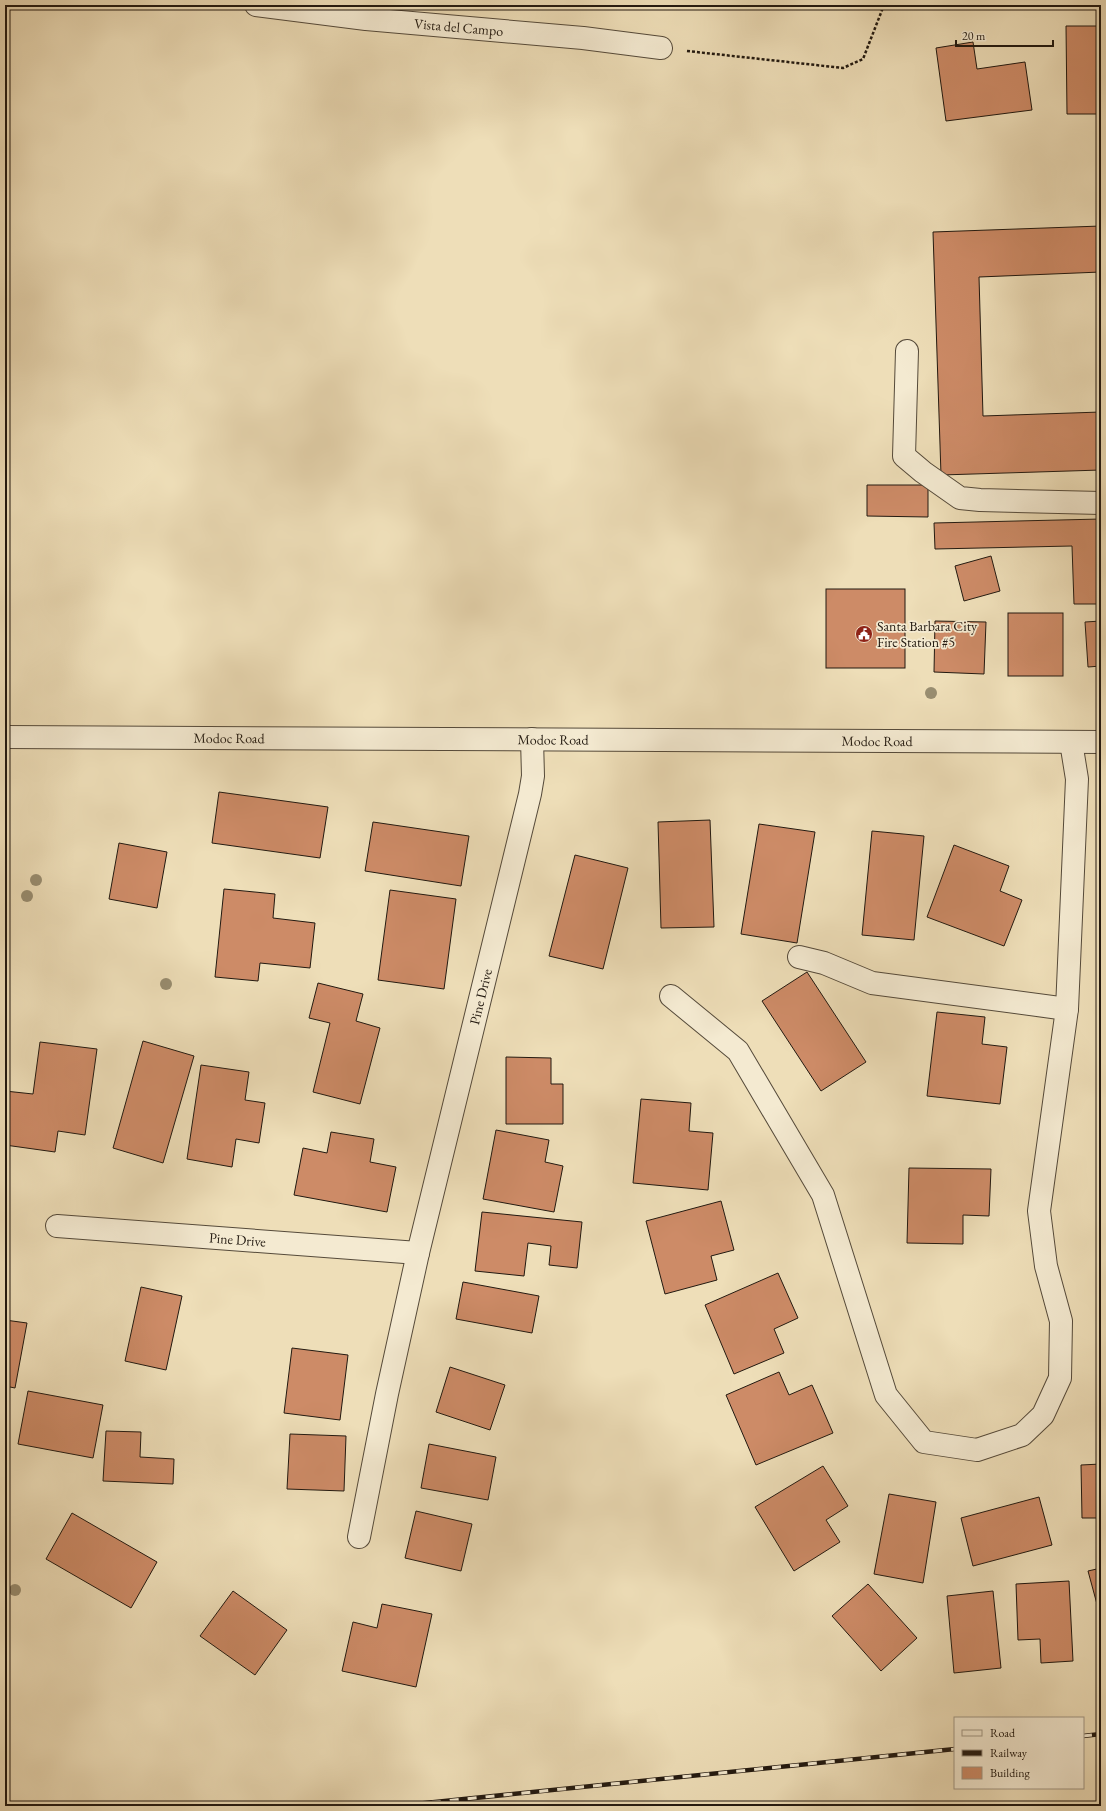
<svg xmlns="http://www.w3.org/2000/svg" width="1106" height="1811" font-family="'EB Garamond',serif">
  <rect width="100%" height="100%" fill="#eedeb8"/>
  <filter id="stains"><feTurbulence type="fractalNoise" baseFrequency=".005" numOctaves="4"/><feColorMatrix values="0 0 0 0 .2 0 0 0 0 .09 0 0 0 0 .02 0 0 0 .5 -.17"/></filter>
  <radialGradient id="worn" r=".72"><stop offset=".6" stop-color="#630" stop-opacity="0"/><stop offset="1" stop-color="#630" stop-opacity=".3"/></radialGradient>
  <g fill="#cd8b67" stroke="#221910">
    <polygon points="1066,26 1101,26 1101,114 1067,114"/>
    <polygon points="973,42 977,69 1025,62 1032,110 946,121 936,48"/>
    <polygon points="1101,226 1101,272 979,277 983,416 1101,412 1101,470 941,475 933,232"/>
    <polygon points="867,485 928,485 928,517 867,516"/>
    <polygon points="1101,519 1101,604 1074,604 1072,546 935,549 934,523"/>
    <polygon points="991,556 1000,591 964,601 955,566"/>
    <rect x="826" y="589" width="79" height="79"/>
    <rect x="1008" y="613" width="55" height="63"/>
    <polygon points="935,621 986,622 984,674 934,672"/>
    <polygon points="1101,621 1101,666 1088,667 1085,622"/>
    <polygon points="219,792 328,807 320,858 212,843"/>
    <polygon points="710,820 714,927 661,928 658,822"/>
    <polygon points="373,822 469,836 461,886 365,871"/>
    <polygon points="759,824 815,832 797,943 741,934"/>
    <polygon points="872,831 924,836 914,940 862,935"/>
    <polygon points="119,843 167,852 157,908 109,899"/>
    <polygon points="954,845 1009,866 1000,891 1022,900 1004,946 927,917"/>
    <polygon points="575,855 628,868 603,969 549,956"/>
    <polygon points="224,889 275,894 273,918 315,923 310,968 260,963 258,981 215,977"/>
    <polygon points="390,890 456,899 444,989 378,980"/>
    <polygon points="807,972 866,1062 821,1091 762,1001"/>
    <polygon points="318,983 363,994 356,1021 380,1028 360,1104 313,1092 330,1023 309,1018"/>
    <polygon points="937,1012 985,1017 982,1044 1007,1047 1000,1104 927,1096"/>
    <polygon points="143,1041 194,1056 163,1163 113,1148"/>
    <polygon points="40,1042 97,1049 85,1135 58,1131 55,1152 5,1145 5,1091 33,1094"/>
    <polygon points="506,1057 551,1058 551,1084 563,1084 563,1124 506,1124"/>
    <polygon points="201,1065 249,1072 245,1100 265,1103 259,1143 236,1139 232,1167 187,1159"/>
    <polygon points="641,1099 691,1103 689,1131 713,1133 708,1190 633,1183"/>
    <polygon points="496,1130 549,1140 545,1162 563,1166 554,1212 483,1199"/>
    <polygon points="331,1132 374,1139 370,1162 396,1167 387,1212 294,1195 303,1148 327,1153"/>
    <polygon points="909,1168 991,1169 989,1216 963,1215 963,1244 907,1243"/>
    <polygon points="721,1201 734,1250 711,1256 717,1280 665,1294 646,1221"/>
    <polygon points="482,1212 582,1222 577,1268 549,1265 551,1246 528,1243 524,1276 475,1271"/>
    <polygon points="1101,1236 1101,1284 1100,1284 1098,1237"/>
    <polygon points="778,1273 798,1318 774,1329 784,1353 734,1374 705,1305"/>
    <polygon points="463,1282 539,1296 532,1333 456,1319"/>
    <polygon points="141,1287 182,1296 166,1370 125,1361"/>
    <polygon points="5,1320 27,1323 15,1388 5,1386"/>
    <polygon points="292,1348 348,1355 340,1420 284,1413"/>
    <polygon points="450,1367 505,1385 490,1430 436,1412"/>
    <polygon points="779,1372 789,1395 812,1385 833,1433 756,1465 726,1395"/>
    <polygon points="28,1391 103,1405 93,1458 18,1444"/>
    <polygon points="106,1431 141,1432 140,1457 174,1459 173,1484 103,1481"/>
    <polygon points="290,1434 346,1436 344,1491 287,1489"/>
    <polygon points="429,1444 496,1457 488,1500 421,1488"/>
    <polygon points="1101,1464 1101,1518 1082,1518 1081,1465"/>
    <polygon points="823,1466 848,1506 826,1520 840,1542 794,1571 755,1507"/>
    <polygon points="889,1494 936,1502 923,1583 874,1574"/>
    <polygon points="1039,1497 1052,1545 973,1566 961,1518"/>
    <polygon points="416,1511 472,1524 461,1571 405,1558"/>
    <polygon points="72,1513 157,1562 131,1608 46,1559"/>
    <polygon points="1101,1568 1101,1619 1088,1571"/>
    <polygon points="1069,1581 1073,1661 1041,1663 1040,1639 1018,1640 1016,1584"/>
    <polygon points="868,1584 917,1638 881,1671 832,1616"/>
    <polygon points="233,1591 287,1630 255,1675 200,1636"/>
    <polygon points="993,1591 1001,1668 954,1673 947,1596"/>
    <polygon points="382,1604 432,1614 416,1687 342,1671 353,1622 377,1628"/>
  </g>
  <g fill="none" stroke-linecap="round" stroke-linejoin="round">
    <g stroke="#554a3a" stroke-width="24">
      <g id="minor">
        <path id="s1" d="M256,5L366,19L583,38L661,48"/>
        <polyline points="907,351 904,456 923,472 960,498 980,500 1101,503"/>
        <path id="s2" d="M5,737L1101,742"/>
        <polyline points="799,957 824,963 872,983 1067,1009"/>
        <polyline points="671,996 738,1051 823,1195 886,1395 924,1442 977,1450 1022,1435 1043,1415 1060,1378 1061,1321 1046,1266 1039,1211 1067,1009 1077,779 1071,742"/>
        <path id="s3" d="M57,1226L418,1253"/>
        <path id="s4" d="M359,1537L387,1394L418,1253L530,794L533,776L532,739"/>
      </g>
    </g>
    <polyline stroke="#221910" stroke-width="2.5" stroke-dasharray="3 2" stroke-linecap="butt" points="687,51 843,68 863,59 884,5"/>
    <use href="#minor" stroke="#f4ead1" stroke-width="22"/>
    <g stroke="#221910" stroke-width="4.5">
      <g id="rail">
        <polyline points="1083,1736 1101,1734"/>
        <polyline points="396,1806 955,1749"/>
      </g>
    </g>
    <use href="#rail" stroke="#f4ead1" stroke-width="3" stroke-dasharray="9" stroke-linecap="butt"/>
  </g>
  <g fill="#988d70">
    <circle cx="931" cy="693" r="6"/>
    <circle cx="36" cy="880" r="6"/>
    <circle cx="27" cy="896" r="6"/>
    <circle cx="166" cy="984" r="6"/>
    <circle cx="15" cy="1590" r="6"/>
  </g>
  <defs>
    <g id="civic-disc" transform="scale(0.9)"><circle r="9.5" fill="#8f2418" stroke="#f4ead1"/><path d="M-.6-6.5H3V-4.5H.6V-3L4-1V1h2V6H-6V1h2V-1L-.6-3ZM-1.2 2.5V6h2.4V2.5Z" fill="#fff"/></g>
  </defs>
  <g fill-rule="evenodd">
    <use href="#civic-disc" x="864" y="634"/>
  </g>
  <g text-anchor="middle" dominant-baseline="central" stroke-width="3.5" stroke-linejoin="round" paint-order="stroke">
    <g font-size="14" fill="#221910" stroke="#f4ead1">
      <text stroke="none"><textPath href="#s1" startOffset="204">Vista del Campo</textPath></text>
      <text stroke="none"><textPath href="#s2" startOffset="224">Modoc Road</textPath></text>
      <text stroke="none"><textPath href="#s2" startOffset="548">Modoc Road</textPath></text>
      <text stroke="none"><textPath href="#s2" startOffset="872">Modoc Road</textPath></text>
      <text stroke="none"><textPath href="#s4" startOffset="554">Pine Drive</textPath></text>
      <text stroke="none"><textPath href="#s3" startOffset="181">Pine Drive</textPath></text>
    </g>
    <g font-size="14" fill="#221910" stroke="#f4ead1" text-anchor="start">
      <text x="877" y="626">Santa Barbara City<tspan x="877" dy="16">Fire Station #5</tspan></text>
    </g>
  </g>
  <rect width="1106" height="1811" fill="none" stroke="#eedeb8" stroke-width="20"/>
  <rect x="6" y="6" width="1094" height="1799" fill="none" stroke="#221910" stroke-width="2"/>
  <rect x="10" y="10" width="1086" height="1791" fill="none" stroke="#221910"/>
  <rect x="954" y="1717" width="130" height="72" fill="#f4ead1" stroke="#a09684"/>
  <rect x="962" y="1730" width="20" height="6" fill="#f4ead1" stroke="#a09684"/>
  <text x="990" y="1737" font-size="12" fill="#221910">Road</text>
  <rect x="962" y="1750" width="20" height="6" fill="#221910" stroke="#a09684"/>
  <text x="990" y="1757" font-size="12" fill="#221910">Railway</text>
  <rect x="962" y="1767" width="20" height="12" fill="#cd8b67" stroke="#a09684"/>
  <text x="990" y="1777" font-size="12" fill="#221910">Building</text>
  <path d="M956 40v6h97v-6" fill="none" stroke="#221910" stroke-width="2"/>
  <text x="962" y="40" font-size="12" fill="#221910" stroke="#f4ead1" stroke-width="3" paint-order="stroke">20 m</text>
  <rect width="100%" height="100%" filter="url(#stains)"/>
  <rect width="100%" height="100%" fill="url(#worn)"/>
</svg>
